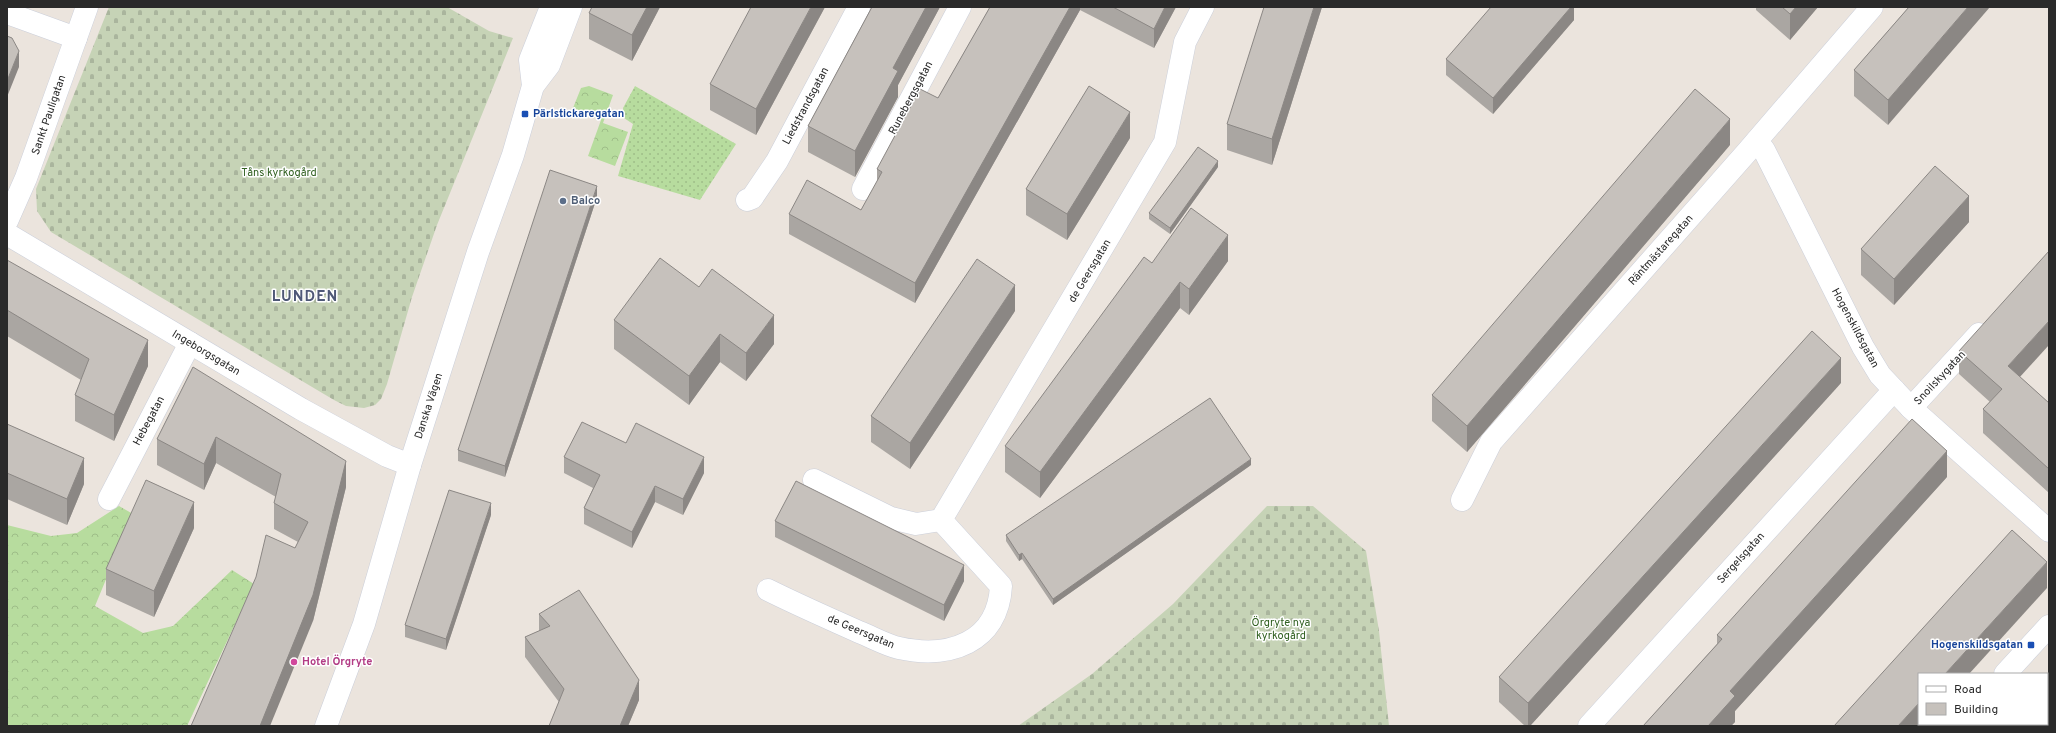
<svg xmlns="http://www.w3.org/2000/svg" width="2056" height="733" font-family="Overpass,sans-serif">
  <defs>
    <pattern id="grass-dots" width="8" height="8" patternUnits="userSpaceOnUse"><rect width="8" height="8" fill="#b7dc9e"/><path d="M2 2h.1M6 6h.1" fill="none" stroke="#9ebd88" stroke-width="1.8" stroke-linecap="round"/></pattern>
    <pattern id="forest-crowns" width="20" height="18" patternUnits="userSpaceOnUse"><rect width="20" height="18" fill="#b7dc9e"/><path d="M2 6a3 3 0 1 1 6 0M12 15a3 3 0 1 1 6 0" fill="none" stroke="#9ebd88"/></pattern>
    <pattern id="cemetery-stones" width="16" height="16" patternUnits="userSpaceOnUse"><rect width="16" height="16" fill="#c6d3b6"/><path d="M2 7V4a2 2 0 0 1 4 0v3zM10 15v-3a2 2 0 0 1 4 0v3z" fill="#aab59d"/></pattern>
  </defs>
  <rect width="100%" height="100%" fill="#ebe4dd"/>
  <polygon fill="url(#grass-dots)" points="635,86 736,144 700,200 618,176 633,124 624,118 623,108"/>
  <g fill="url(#forest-crowns)">
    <polygon points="589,86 613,95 603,123 628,132 615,166 588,156 601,120 573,108 581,88"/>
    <polygon points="119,506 133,514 95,606 143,633 173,626 232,570 254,584 187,726 7,726 7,525 51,536 77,533"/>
  </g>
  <g fill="url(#cemetery-stones)">
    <polygon points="109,7 447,7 489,31 513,38 437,225 412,297 387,384 381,399 375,405 364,408 346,406 334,400 51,232 37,211 36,189"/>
    <polygon points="1267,506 1313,506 1366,551 1379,631 1389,726 1018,726 1092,674 1173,604"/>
  </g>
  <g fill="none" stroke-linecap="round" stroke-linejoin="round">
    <g stroke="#cbcfda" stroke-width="23">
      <g id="street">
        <polyline points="7,13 76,38"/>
        <polyline points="1757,141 1764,150 1863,347 1880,375 1911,408 2049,531"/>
        <polyline points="863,189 960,7"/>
        <polyline points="747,200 752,198 777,161 859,7"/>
        <polyline points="7,221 26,178 87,7"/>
        <polyline points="7,234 301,409 387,456 410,465"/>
        <polyline points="1911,408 1979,334"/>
        <polyline points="814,480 891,518 916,524 941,520"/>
        <polyline points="109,499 190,343"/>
        <polyline points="1462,500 1491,442 1747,152 1872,7"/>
        <path d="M768,590C798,605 828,618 859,632C872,637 886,645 899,648C949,659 998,643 1001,586L941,520L1165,142L1185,42L1203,7"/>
        <polyline points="2005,674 2049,626"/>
        <polyline points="1589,726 1894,390"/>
        <polyline points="1958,726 1960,724"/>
      </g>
    </g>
    <g stroke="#cbcfda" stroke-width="23">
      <g id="secondary">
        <polyline points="533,86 530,60 551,7"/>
        <polyline points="326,726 364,624 410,465 478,252 513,155 533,86 549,65 571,7"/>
      </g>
    </g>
    <use href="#street" stroke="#fff" stroke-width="22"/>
    <use href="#secondary" stroke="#fff" stroke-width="22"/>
  </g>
  <g fill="#aaa6a2">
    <polygon points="592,7 660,7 632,61 589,39 589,13"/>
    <polygon points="825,7 756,135 710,110 710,84"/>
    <polygon points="872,7 940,7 898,85 898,97 855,177 808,152 808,126"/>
    <polygon points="990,7 1176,7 1154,48 1080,10 915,303 789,234 789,214 861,210 877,182 877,169 938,98"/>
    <polygon points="1322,7 1272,165 1227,150 1227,124"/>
    <polygon points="1574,7 1574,20 1493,114 1446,75 1446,59"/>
    <polygon points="1756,7 1818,7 1790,40 1756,10"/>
    <polygon points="1909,7 1888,125 1854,96 1854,70"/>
    <polygon points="1130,138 1067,240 1026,215 1026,189"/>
    <polygon points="1730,145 1467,452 1432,421 1432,395"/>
    <polygon points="1218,167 1170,234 1149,219 1149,213"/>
    <polygon points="597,197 505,477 458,461 458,450"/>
    <polygon points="1969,222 1894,305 1861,275 1861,249"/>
    <polygon points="7,260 148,366 114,441 75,421 75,395 81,380 7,336"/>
    <polygon points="1228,261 1189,315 1180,308 1040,498 1005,472 1005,446 1152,263"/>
    <polygon points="699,287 774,344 746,381 720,362 689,405 614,349 614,320"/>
    <polygon points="1015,311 910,469 871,442 871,416"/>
    <polygon points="1959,351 2020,377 2049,403 2049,493 1983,433 1983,409 1990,402 1959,374"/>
    <polygon points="193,367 346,487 313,621 295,548 298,542 274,529 274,503 276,497 216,463 204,490 157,465 157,439"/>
    <polygon points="1841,383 1530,726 1525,726 1499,702 1499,677"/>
    <polygon points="7,424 84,484 67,525 7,499"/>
    <polygon points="626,443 704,473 683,515 655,502 632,548 584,524 584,508 593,488 564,473 564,457"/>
    <polygon points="1251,465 1053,605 1022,559 1019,561 1006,541 1006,535"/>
    <polygon points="1947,477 1735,711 1735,722 1731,726 1643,726 1717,644 1717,635"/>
    <polygon points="491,515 446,650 405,637 405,625"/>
    <polygon points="775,521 964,581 944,621 775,537"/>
    <polygon points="194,528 154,617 106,595 106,569"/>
    <polygon points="539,614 639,700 628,726 549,726 559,702 525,657 525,637 539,631"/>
  </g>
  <g fill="#8b8784">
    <polygon points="647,7 660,7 632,61 632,35"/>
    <polygon points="811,7 825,7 756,135 756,109"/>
    <polygon points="926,7 940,7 898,85 898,97 855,177 855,151 893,68"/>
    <polygon points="1070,7 1080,7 1080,10 915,303 915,283"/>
    <polygon points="1165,7 1176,7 1154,48 1154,29"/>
    <polygon points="1314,7 1322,7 1272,165 1272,139"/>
    <polygon points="1571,7 1574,7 1574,20 1493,114 1493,98"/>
    <polygon points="1796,7 1818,7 1790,40 1790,14"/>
    <polygon points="1968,7 1990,7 1888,125 1888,100"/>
    <polygon points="19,51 19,67 7,97 7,81"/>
    <polygon points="1130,112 1130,138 1067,240 1067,214"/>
    <polygon points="1730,119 1730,145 1467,452 1467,426"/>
    <polygon points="1218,161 1218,167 1170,234 1170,228"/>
    <polygon points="597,186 597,197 505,477 505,466"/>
    <polygon points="1969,196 1969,222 1894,305 1894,279"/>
    <polygon points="1228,235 1228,261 1189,315 1189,289"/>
    <polygon points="1180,282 1180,308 1040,498 1040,472"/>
    <polygon points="1015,285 1015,311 910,469 910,443"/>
    <polygon points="774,315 774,344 746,381 746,353"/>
    <polygon points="2049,321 2049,345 2008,390 2008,366"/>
    <polygon points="720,334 720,362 689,405 689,376"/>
    <polygon points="148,340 148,366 114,441 114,415"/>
    <polygon points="1841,358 1841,383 1530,726 1528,726 1528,703"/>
    <polygon points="216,437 216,463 204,490 204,464"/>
    <polygon points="1947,451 1947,477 1735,711 1735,722 1731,726 1708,726 1730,691"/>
    <polygon points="704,457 704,473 683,515 683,499"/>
    <polygon points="84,458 84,484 67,525 67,499"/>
    <polygon points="1251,459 1251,465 1053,605 1053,599"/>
    <polygon points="346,461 346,487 313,621 270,726 260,726"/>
    <polygon points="655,486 655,502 632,548 632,532"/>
    <polygon points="194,502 194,528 154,617 154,591"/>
    <polygon points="491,503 491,515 446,650 446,639"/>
    <polygon points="1022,553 1022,559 1019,561 1019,555"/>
    <polygon points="2047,562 2047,588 1969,674 1945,674"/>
    <polygon points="964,565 964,581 944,621 944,605"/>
    <polygon points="639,680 639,700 628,726 620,726"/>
    <polygon points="1919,703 1919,724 1924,724 1922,726 1898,726"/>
  </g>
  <g fill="#c6c1bc" stroke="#8b8784">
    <polygon points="592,7 647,7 632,35 589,13"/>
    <polygon points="751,7 811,7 756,109 710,84"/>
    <polygon points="872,7 926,7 893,68 898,71 855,151 808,126"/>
    <polygon points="990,7 1070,7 915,283 789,214 807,180 861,210 882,172 877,169 920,89 938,98"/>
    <polygon points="1113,7 1165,7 1154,29"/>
    <polygon points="1264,7 1314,7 1272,139 1227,124"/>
    <polygon points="1491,7 1571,7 1493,98 1446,59"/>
    <polygon points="1782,7 1796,7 1790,14"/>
    <polygon points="1909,7 1968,7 1888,100 1854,70"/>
    <polygon points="7,36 12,38 19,51 7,81"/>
    <polygon points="1089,86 1130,112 1067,214 1026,189"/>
    <polygon points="1695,89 1730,119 1467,426 1432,395"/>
    <polygon points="1198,147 1218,161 1170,228 1149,213"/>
    <polygon points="1935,166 1969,196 1894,279 1861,249"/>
    <polygon points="550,170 597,186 505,466 458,450"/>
    <polygon points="1191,208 1228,235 1189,289 1180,282 1040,472 1005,446 1144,257 1152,263"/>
    <polygon points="2049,251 2049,321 2008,366 2049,403 2049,469 1983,409 2002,389 1959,351"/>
    <polygon points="660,258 699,287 712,269 774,315 746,353 720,334 689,376 614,320"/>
    <polygon points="977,259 1015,285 910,443 871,416"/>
    <polygon points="7,260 148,340 114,415 75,395 89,359 7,310"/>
    <polygon points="1812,331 1841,358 1528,703 1499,677"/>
    <polygon points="193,367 346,461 313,595 260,726 191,726 256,577 266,535 295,548 308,522 274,503 281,474 216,437 204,464 157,439"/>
    <polygon points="1210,398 1251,459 1053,599 1022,553 1019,555 1006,535"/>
    <polygon points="1912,419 1947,451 1730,691 1735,696 1708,726 1643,726 1722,639 1717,635"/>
    <polygon points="582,422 626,443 636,423 704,457 683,499 655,486 632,532 584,508 600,475 564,457"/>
    <polygon points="7,424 84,458 67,499 7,473"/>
    <polygon points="146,480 194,502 154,591 106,569"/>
    <polygon points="796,481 964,565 944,605 775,521"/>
    <polygon points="449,490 491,503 446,639 405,625"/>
    <polygon points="2012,530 2047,562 1945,674 1919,674 1919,703 1898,726 1834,726"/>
    <polygon points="579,590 639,680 620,726 549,726 564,689 525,637 550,626 539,614"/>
    <polygon points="1964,724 2008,724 2010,726 1963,726"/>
  </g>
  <g fill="#1a4fb4" stroke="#fff" stroke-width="1.5">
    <rect x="521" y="110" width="8" height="8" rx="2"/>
    <rect x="2027" y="641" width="8" height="8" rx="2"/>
  </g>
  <circle fill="#5c6f8a" stroke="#fff" stroke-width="1.5" cx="563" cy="201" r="4"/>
  <circle fill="#d1479c" stroke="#fff" stroke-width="1.5" cx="294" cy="662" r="4"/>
  <g text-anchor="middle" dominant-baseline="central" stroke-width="3" stroke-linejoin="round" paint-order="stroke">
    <g font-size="11" fill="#2a2a2a" stroke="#fff">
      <text transform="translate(911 98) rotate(-62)">Runebergsgatan</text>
      <text transform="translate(806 106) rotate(-62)">Liedstrandsgatan</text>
      <text transform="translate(49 115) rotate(-71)">Sankt Pauligatan</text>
      <text transform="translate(1661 250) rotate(-48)">Räntmästaregatan</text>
      <text transform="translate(1090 271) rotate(-59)">de Geersgatan</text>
      <text transform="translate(1855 328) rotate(62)">Hogenskildsgatan</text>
      <text transform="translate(206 353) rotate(31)">Ingeborgsgatan</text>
      <text transform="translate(1940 378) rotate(-47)">Snoilskygatan</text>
      <text transform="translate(429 406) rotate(-72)">Danska Vägen</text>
      <text transform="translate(149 421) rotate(-62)">Hebegatan</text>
      <text transform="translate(1741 558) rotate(-48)">Sergelsgatan</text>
      <text transform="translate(861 632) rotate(23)">de Geersgatan</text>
    </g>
    <g font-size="11" font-weight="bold" fill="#164399" stroke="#fff" text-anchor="start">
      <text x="533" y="114">Pärlstickaregatan</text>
      <text x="2023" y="645" text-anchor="end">Hogenskildsgatan</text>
    </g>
    <g font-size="11" fill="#316021" stroke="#fff">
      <text x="279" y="173">Tåns kyrkogård</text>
      <text x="1281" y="623">Örgryte nya<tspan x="1281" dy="13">kyrkogård</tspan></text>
    </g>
    <g font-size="11" font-weight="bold" fill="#4e5e75" stroke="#fff" text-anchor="start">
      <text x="571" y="201">Balco</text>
    </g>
    <g font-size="11" font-weight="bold" fill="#b23c85" stroke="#fff" text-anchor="start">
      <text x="302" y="662">Hotel Örgryte</text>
    </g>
    <g font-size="15" font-weight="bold" letter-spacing="1" fill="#4e5876" stroke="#fff">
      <text x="305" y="297">LUNDEN</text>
    </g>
  </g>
  <rect width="2056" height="733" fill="none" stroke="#2a2a2a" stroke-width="16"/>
  <rect x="1918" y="673" width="130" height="52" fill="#ffffff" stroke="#aaaaaa"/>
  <rect x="1926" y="686" width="20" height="6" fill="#ffffff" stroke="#aaaaaa"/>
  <text x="1954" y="693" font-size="12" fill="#2a2a2a">Road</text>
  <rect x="1926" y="703" width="20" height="12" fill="#c6c1bc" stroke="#aaaaaa"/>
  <text x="1954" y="713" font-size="12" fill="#2a2a2a">Building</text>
</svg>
